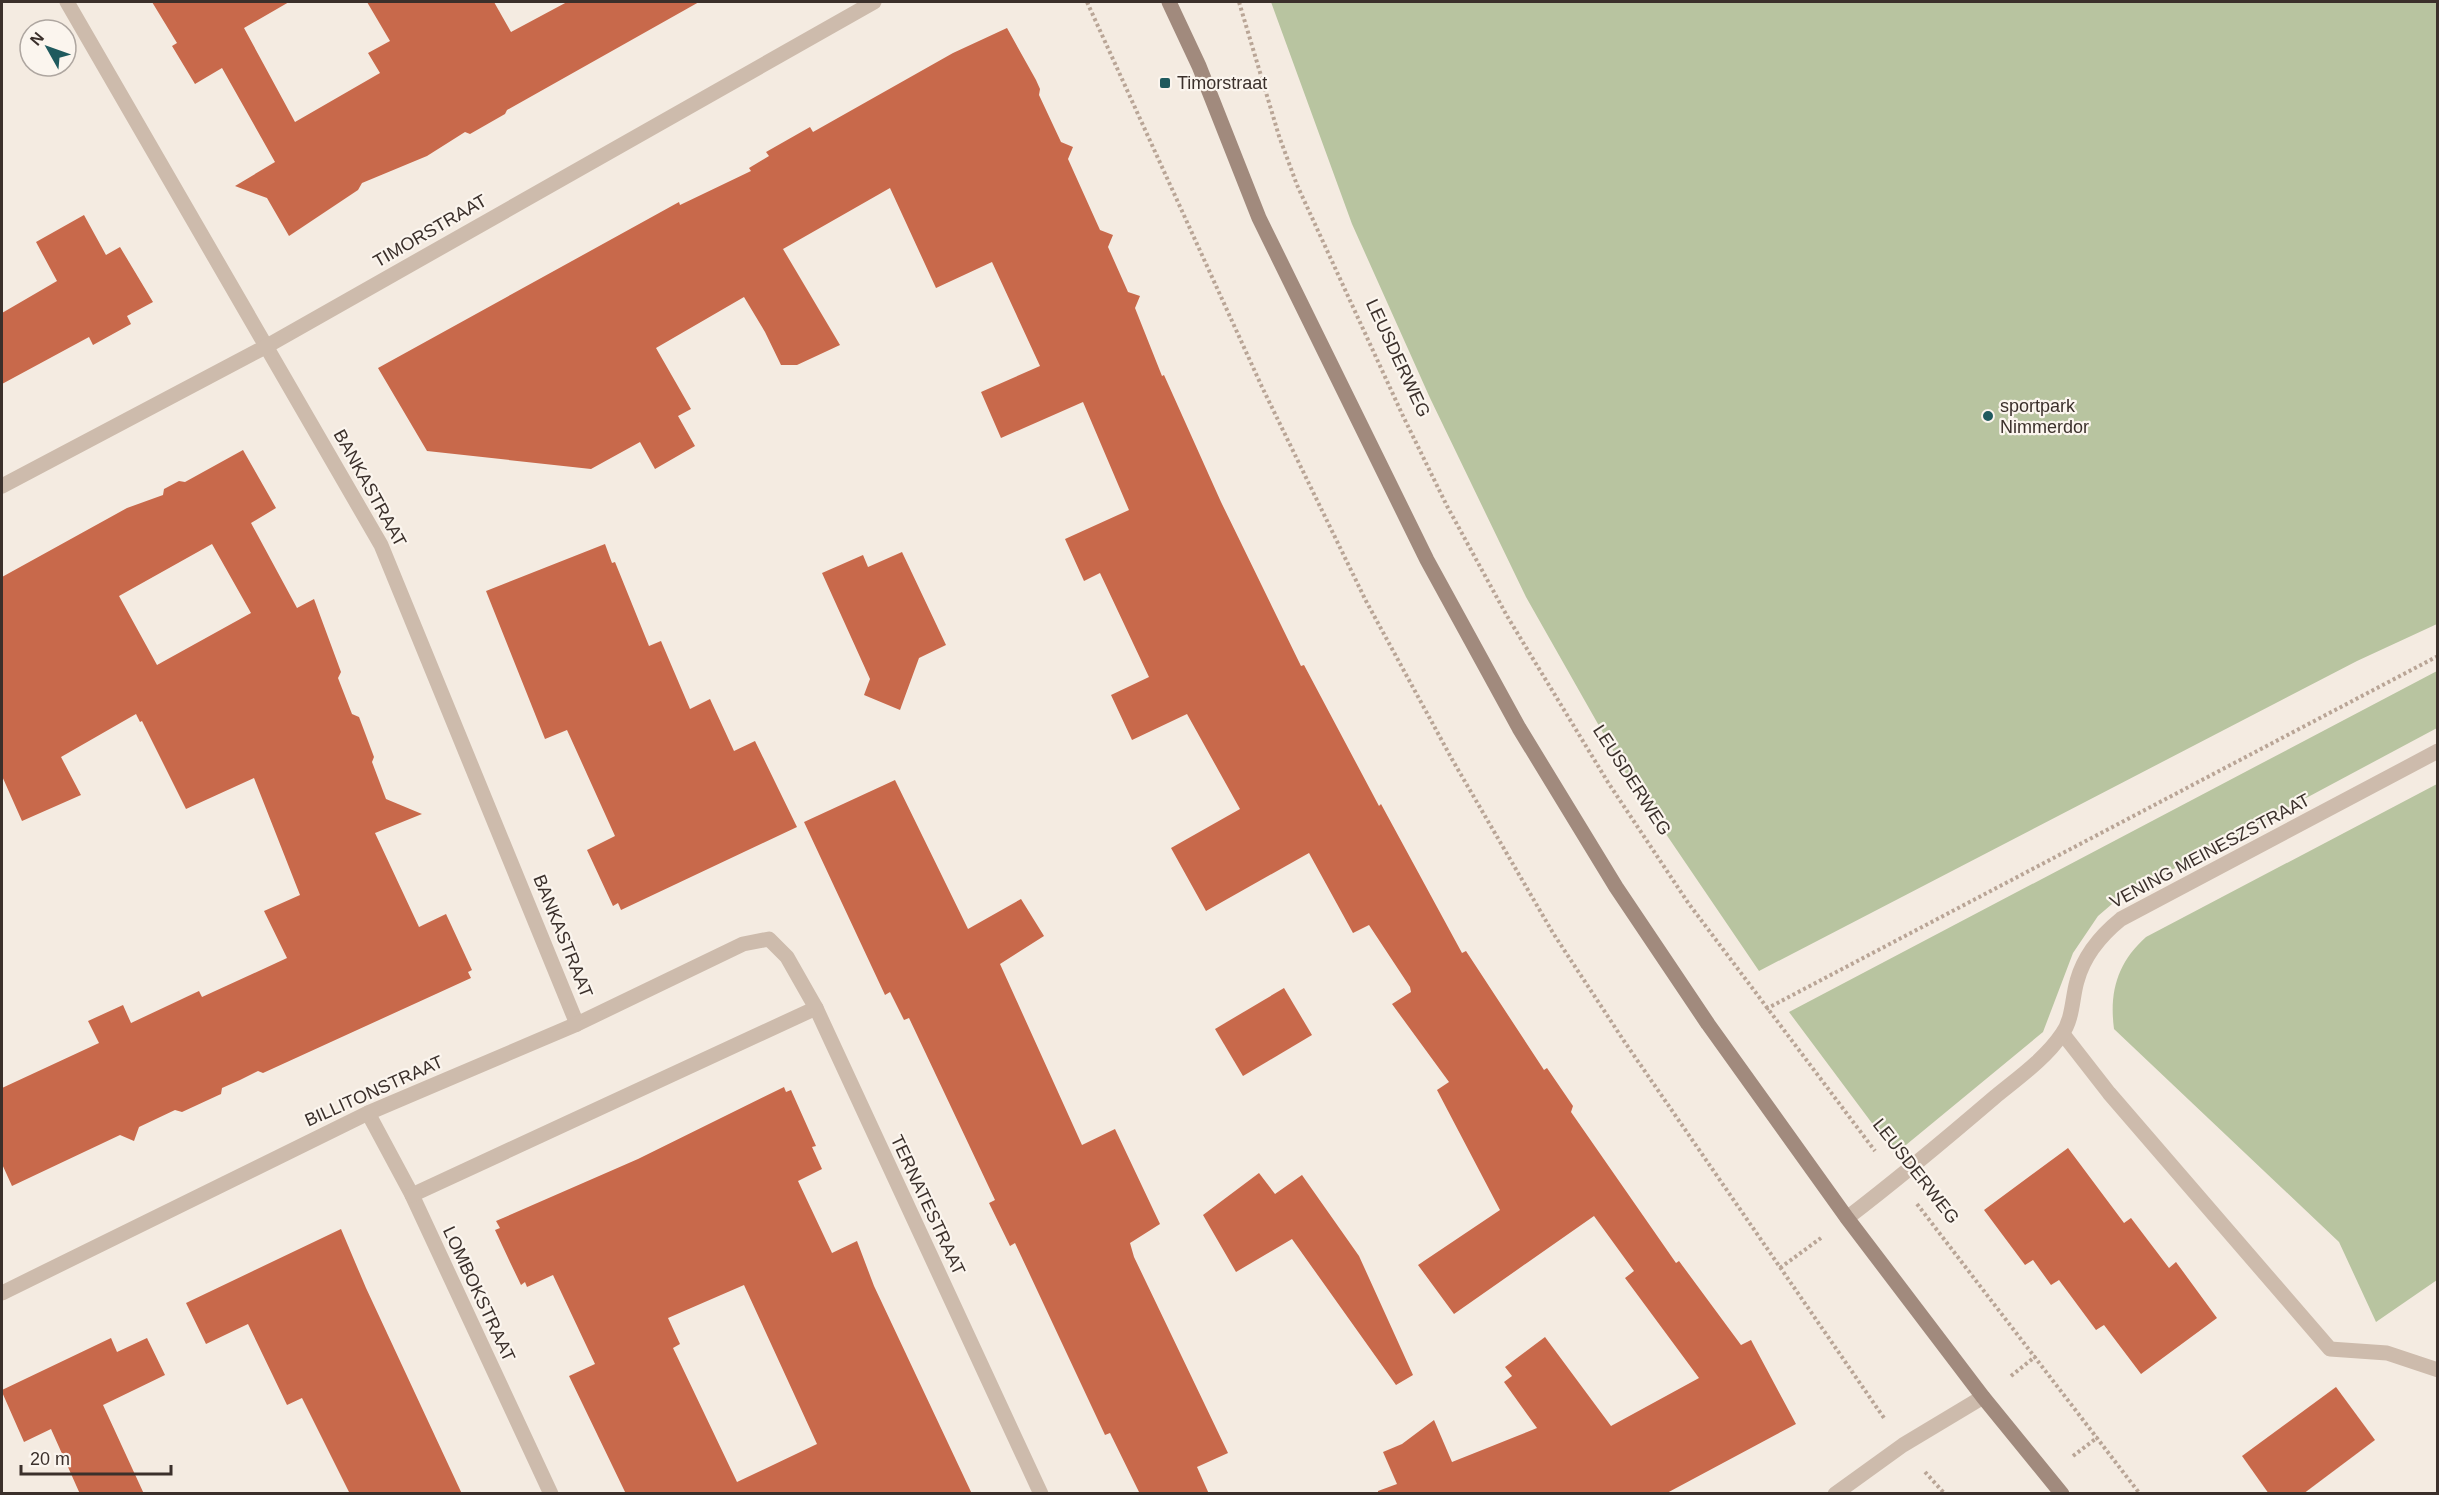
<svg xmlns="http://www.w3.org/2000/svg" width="2439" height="1495" font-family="Helvetica,sans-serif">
  <rect width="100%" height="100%" fill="#f4ebe1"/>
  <g fill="#b8c4a0">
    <polygon points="1271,2 2437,2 2437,624 2357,661 1759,971 1632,784 1526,597 1430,398 1352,224"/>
    <polygon points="2437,671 2437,728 2119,898 2098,916 2073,953 2043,1032 1895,1154 1789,1012"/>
    <path d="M2437,784V1280L2376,1322L2339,1242L2114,1029C2109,991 2118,962 2146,937Z"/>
  </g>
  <g fill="#c8694b" fill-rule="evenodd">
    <polygon points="152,2 289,2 244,28 295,122 380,73 368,53 390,41 367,2 494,2 511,32 567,2 699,2 507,110 505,114 470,134 465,132 427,156 362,183 358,190 289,236 267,198 235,186 275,162 222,68 195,84 172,46 177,43"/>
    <polygon points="1007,28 1036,80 1040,89 1039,95 1061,142 1073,147 1068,159 1100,230 1113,235 1108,247 1128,292 1140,296 1135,308 1162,376 1164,375 1221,502 1301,666 1304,665 1379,806 1381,804 1462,953 1466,951 1544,1070 1547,1068 1573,1106 1571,1112 1676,1263 1679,1261 1741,1345 1751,1340 1796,1424 1665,1494 1378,1494 1378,1491 1397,1484 1383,1452 1402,1444 1434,1420 1452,1462 1537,1428 1504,1382 1512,1376 1505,1367 1545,1337 1611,1426 1699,1378 1625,1278 1634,1271 1594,1216 1454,1314 1418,1265 1500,1210 1437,1090 1449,1082 1392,1004 1411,992 1410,987 1369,925 1353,933 1309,853 1206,911 1171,848 1240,809 1187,714 1132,740 1111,695 1149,677 1100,573 1084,581 1065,539 1129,510 1083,402 1001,438 981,392 1040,366 992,262 936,288 890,188 783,249 840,345 797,365 781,365 765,332 744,297 656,348 691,409 678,416 695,446 655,469 640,442 591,469 427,451 378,368 679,202 680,205 751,171 749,168 769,156 766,152 810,127 813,132 953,53"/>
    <polygon points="84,215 106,255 120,247 153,302 127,316 131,324 93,345 89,337 2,384 2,313 57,281 36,242"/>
    <path d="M243,450L276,508L251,523L297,608L314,599L341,672L338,678L352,714L359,717L374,757L372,762L386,799L422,814L375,833L419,927L446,914L472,970L468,972L471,978L263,1073L258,1071L240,1080L222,1088L221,1094L182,1112L175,1110L139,1127L134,1141L120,1135L12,1186L2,1164V1088L99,1043L88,1021L123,1005L131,1023L199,991L202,997L287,958L264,911L300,895L254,778L186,809L142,721L140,722L136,714L61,757L81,795L22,821L2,776V577L127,508L163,495L164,489L179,481L185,482ZM212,544L251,613L157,665L119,596Z"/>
    <polygon points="605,544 612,563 615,562 649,646 661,641 690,709 710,699 734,751 755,741 797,827 621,910 618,903 613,906 587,850 615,836 567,730 545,739 486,591"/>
    <polygon points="902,552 946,645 919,658 900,710 864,695 870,679 822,573 863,555 868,567"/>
    <polygon points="895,780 968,929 1021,899 1044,936 1000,964 1082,1145 1115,1129 1160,1224 1130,1243 1134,1257 1228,1453 1197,1467 1209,1494 1140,1494 1110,1433 1105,1435 1015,1243 1010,1246 989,1203 995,1200 909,1018 904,1020 890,992 885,995 804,822"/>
    <polygon points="1284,988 1312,1035 1243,1076 1215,1029"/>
    <path d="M784,1087L786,1092L791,1090L816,1146L812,1147L822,1169L798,1181L832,1253L857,1241L874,1286L972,1494H626L569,1376L595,1364L553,1275L527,1287L525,1282L521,1285L509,1260L495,1230L500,1228L496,1221L638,1159ZM744,1285L817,1444L737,1482L673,1348L680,1344L668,1318Z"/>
    <polygon points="2068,1148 2124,1223 2131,1218 2169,1268 2176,1262 2217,1318 2141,1374 2104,1325 2096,1330 2059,1280 2051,1285 2033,1260 2025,1265 1984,1210"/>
    <polygon points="1259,1173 1275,1194 1302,1175 1359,1256 1413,1375 1396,1385 1292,1239 1236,1272 1203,1215"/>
    <polygon points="341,1229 366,1288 462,1494 350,1494 302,1398 287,1405 248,1324 206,1344 186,1303"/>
    <polygon points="111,1338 117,1352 147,1338 165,1375 103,1405 144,1494 80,1494 51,1429 24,1442 2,1392 2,1390"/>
    <polygon points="2336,1387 2375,1440 2303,1494 2269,1494 2242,1456"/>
  </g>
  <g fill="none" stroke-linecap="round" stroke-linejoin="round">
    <g stroke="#b9a596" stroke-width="4" stroke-dasharray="3 3" stroke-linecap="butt">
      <polyline points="1087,2 1262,387 1366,601 1453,761 1553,933 1624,1041 1884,1418"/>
      <polyline points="1239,2 1279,136 1297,185 1403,416 1447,506 1507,616 1609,784 1689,904 1875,1151"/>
      <polyline points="1766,1009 2438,656"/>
      <polyline points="1917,1204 2140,1494"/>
      <polyline points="1780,1268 1821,1238"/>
      <polyline points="2011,1376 2036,1356"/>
      <polyline points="2073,1456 2098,1437"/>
      <polyline points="1925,1472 1945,1494"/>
    </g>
    <g stroke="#cdbbac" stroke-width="15">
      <polyline points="67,2 381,545 577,1024"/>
      <polyline points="2,486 267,346 874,2"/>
      <polyline points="2063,1034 2109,1093 2330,1349 2387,1353 2438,1370"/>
      <polyline points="368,1113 412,1195 551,1494"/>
      <polyline points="412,1195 816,1008"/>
      <path d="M1847,1218C1898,1179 1947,1138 1996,1096C2018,1078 2046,1058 2062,1034C2073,1019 2072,998 2077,981C2084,955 2100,936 2121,919L2438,751"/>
      <polyline points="2,1293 368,1113 577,1024 743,944 769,939 787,957 816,1008 1041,1494"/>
      <polyline points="1835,1494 1903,1445 1983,1397"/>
    </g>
    <polyline stroke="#a18a7d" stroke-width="15" points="1169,2 1199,66 1259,218 1427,560 1519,728 1616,887 1708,1024 1847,1218 1983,1397 2062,1494"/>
  </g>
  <g fill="#1f5a5e" stroke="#fbf5ee" stroke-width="2">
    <rect x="1159" y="77" width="12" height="12" rx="3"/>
    <circle cx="1988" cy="416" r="6"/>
  </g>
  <g text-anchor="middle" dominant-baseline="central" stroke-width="4.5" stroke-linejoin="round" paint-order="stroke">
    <g font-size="18" fill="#3b302b" stroke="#fbf5ee" text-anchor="start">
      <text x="1177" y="83">Timorstraat</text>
      <text x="2000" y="406">sportpark<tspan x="2000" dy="21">Nimmerdor</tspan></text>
    </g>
    <g font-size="18" fill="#3b302b" stroke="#fbf5ee">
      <text transform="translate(430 231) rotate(-30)">TIMORSTRAAT</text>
      <text transform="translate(1398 358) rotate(65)">LEUSDERWEG</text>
      <text transform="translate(370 488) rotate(61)">BANKASTRAAT</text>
      <text transform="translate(1632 780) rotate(57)">LEUSDERWEG</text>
      <text transform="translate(2210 851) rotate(-28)">VENING MEINESZSTRAAT</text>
      <text transform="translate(563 936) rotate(68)">BANKASTRAAT</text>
      <text transform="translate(374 1091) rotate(-24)">BILLITONSTRAAT</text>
      <text transform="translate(1916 1171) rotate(52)">LEUSDERWEG</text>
      <text transform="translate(928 1205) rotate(65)">TERNATESTRAAT</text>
      <text transform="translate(479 1294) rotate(65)">LOMBOKSTRAAT</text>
    </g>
  </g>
  <rect width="2439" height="1495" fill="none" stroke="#3b302b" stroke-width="6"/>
  <g transform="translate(48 48) rotate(310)"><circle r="28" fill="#fbf5ee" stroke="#aea6a0" stroke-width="1.5"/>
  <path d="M0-4.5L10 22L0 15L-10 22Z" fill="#1f5a5e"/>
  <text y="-9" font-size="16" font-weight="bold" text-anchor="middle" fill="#3b302b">N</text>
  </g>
  <path d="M21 1465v9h150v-9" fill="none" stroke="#3b302b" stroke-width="3"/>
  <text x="30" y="1465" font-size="18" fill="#3b302b" stroke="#fbf5ee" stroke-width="4.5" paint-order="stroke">20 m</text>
</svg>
